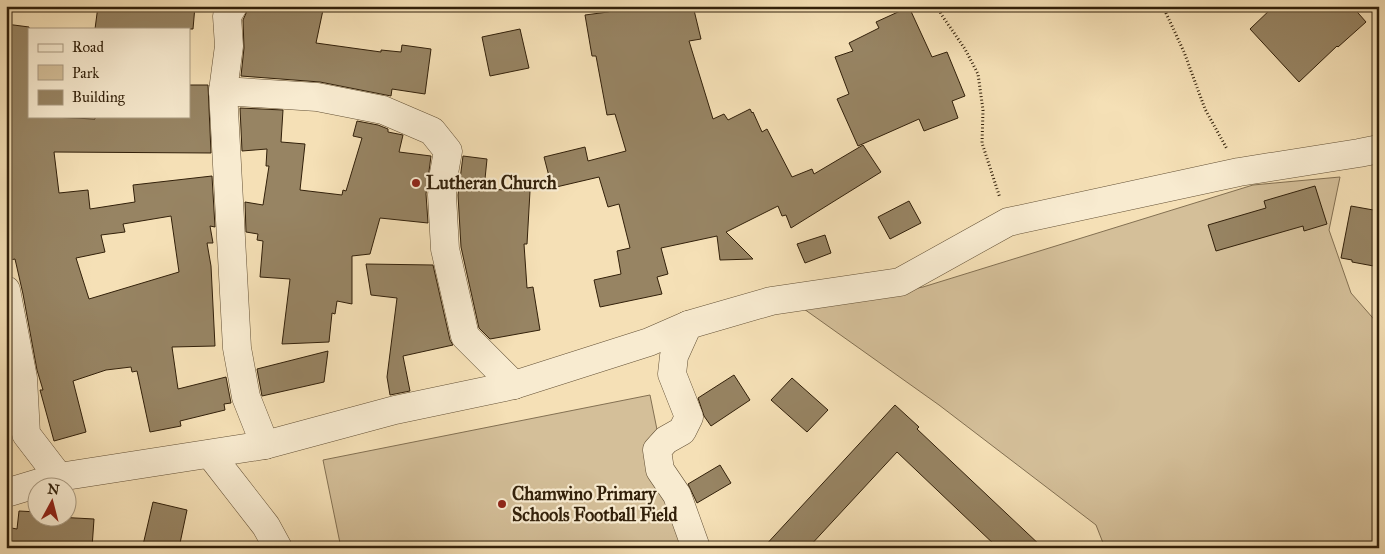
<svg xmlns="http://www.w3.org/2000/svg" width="1385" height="554" font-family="'IM FELL Great Primer',serif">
  <rect width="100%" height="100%" fill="#f5e0b6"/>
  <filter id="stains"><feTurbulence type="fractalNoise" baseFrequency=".004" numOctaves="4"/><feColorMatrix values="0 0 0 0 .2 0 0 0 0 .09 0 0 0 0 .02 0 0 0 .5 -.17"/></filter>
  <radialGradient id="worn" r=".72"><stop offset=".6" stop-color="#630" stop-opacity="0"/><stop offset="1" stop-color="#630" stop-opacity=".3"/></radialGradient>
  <g fill="#d4bf99" stroke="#837052">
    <polygon points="1340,177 1329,230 1351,293 1379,325 1379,548 1105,548 1096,525 939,405 804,309 923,287 1253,185"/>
    <polygon points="650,395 681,548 341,548 323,460"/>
  </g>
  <g fill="#978463" stroke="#32200a" fill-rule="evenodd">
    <polygon points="98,6 195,6 193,29 95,29"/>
    <polygon points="250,6 305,6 323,10 316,43 381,52 381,50 401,52 402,45 431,49 425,94 392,89 391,96 320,82 241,76 244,48 243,20 247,11 249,11"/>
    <polygon points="628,6 693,6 701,39 689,41 713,119 724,114 728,120 750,109 752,113 753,112 762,132 767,129 792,177 812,169 814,174 863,145 881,172 791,228 786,215 782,216 778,206 726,232 753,259 720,260 717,236 661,248 668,274 657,277 662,294 600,307 594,280 621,274 617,251 630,248 619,204 608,207 599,177 552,188 544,157 585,147 588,161 626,151 615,114 607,115 596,56 592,56 585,15 608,12"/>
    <polygon points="1274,6 1352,6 1366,22 1338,47 1337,46 1299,82 1250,29"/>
    <polygon points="909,7 932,57 947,52 965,96 952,101 958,118 924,131 919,119 858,146 837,99 849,94 835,57 853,51 849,43 879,28 876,22"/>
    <path d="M6,24L29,27V116L95,119V116H189V85H208L211,153L54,152L59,193L88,190L90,209L135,202L133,185L212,176L215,227L210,226L213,243H207L211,266L215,346L172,347L178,389L226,377L231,403L224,404L225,410L180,421L181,426L150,432L137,371L132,372L131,367L106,370L73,381L86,432L54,441L40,390H43L37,370L23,294L15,259L10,260L8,242H6ZM171,216L179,272L89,299L76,258L105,252L101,235L125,232L123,224Z"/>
    <polygon points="520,29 529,68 490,76 482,37"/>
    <polygon points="240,108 283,110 281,142 305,144 300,190 342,195 343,190 346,191 362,138 353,136 357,121 378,125 388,129 388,132 403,135 399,152 431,156 426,194 428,223 380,218 370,254 352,256 352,304 337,301 335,314 332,313 329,342 282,344 290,279 260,277 263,241 257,240 258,234 246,232 245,202 263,205 269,166 266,166 267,149 242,151"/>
    <polygon points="463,156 487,159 484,189 530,191 527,244 524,244 527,288 533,287 540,330 490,339 479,328 461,247 458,195"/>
    <polygon points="1315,186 1327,224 1304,231 1303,226 1216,251 1208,225 1266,208 1264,201"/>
    <polygon points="909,201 921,223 890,239 878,217"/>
    <polygon points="1351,206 1379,211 1379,267 1352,262 1352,260 1341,258"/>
    <polygon points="825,235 831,253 805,263 797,244"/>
    <polygon points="366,264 433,265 450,340 453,345 403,356 410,391 390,395 387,377 397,298 371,295"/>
    <polygon points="328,351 324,382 262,396 257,369"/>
    <polygon points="734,375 750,400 711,426 704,416 698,398"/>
    <polygon points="792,378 828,410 807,432 771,400"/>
    <polygon points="895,405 919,427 917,429 1043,548 998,548 897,452 808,548 763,548"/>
    <polygon points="720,465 731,483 697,503 688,484"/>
    <polygon points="153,502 187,510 179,548 154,548 143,545"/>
    <polygon points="19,511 38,512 38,516 94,519 92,548 6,548 6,527 17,529"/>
  </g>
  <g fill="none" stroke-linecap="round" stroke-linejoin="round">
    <g stroke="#635035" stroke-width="29">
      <g id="minor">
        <polyline points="233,6 227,16 229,46 223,91 237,348 246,397 265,445"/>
        <polyline points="223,91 317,97 383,110 432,131 448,151 444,173 442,195 445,249 465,336 514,385"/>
        <polyline points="6,290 23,378 26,434 59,477"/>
        <polyline points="688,325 674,356 672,374 689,417 682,431 666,440 657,450 660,470 677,495 696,548"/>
        <polyline points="210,454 266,526 278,548"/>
        <polyline points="6,493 59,477 265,445 395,410 514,385 649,342 688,325 771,301 900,282 1008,222 1239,172 1359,153 1379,149"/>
      </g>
    </g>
    <g stroke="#32200a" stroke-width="3" stroke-dasharray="1 2.5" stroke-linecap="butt">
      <polyline points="938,6 941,14 965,49 978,74 983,110 982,143 1000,198"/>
      <polyline points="1165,6 1166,13 1184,52 1205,109 1227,149"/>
    </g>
    <use href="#minor" stroke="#f8ebd0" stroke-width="28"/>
  </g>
  <g fill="#8f2418" stroke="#f8ebd0" stroke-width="2">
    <circle cx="416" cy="183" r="5"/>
    <circle cx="502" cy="504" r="5"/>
  </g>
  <g text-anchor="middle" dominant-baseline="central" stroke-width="4.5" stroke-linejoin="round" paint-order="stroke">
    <g font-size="18" font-weight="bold" fill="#32200a" stroke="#f8ebd0" text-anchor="start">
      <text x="426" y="183">Lutheran Church</text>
      <text x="512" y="494">Chamwino Primary<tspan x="512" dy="21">Schools Football Field</tspan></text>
    </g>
  </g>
  <rect width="1385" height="554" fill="none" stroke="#f5e0b6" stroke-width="25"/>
  <rect x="8" y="8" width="1370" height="539" fill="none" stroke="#32200a" stroke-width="2.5"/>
  <rect x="12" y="12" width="1360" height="529" fill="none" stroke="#32200a"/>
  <rect x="28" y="28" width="162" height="90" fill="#f8ebd0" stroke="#a99a81"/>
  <rect x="38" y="44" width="25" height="8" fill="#f8ebd0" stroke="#a99a81"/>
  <text x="72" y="52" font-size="15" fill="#32200a">Road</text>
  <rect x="38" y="65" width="25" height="15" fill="#d4bf99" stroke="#a99a81"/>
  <text x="72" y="78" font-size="15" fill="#32200a">Park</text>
  <rect x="38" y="90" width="25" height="15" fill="#978463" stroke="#a99a81"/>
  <text x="72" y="102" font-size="15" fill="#32200a">Building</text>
  <g transform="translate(52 502) rotate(7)"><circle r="24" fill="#f8ebd0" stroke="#a99a81"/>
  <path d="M0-4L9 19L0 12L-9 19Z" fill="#8f2418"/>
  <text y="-8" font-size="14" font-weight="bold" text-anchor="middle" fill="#32200a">N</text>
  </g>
  <rect width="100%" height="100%" filter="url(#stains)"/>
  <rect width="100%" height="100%" fill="url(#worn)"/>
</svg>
